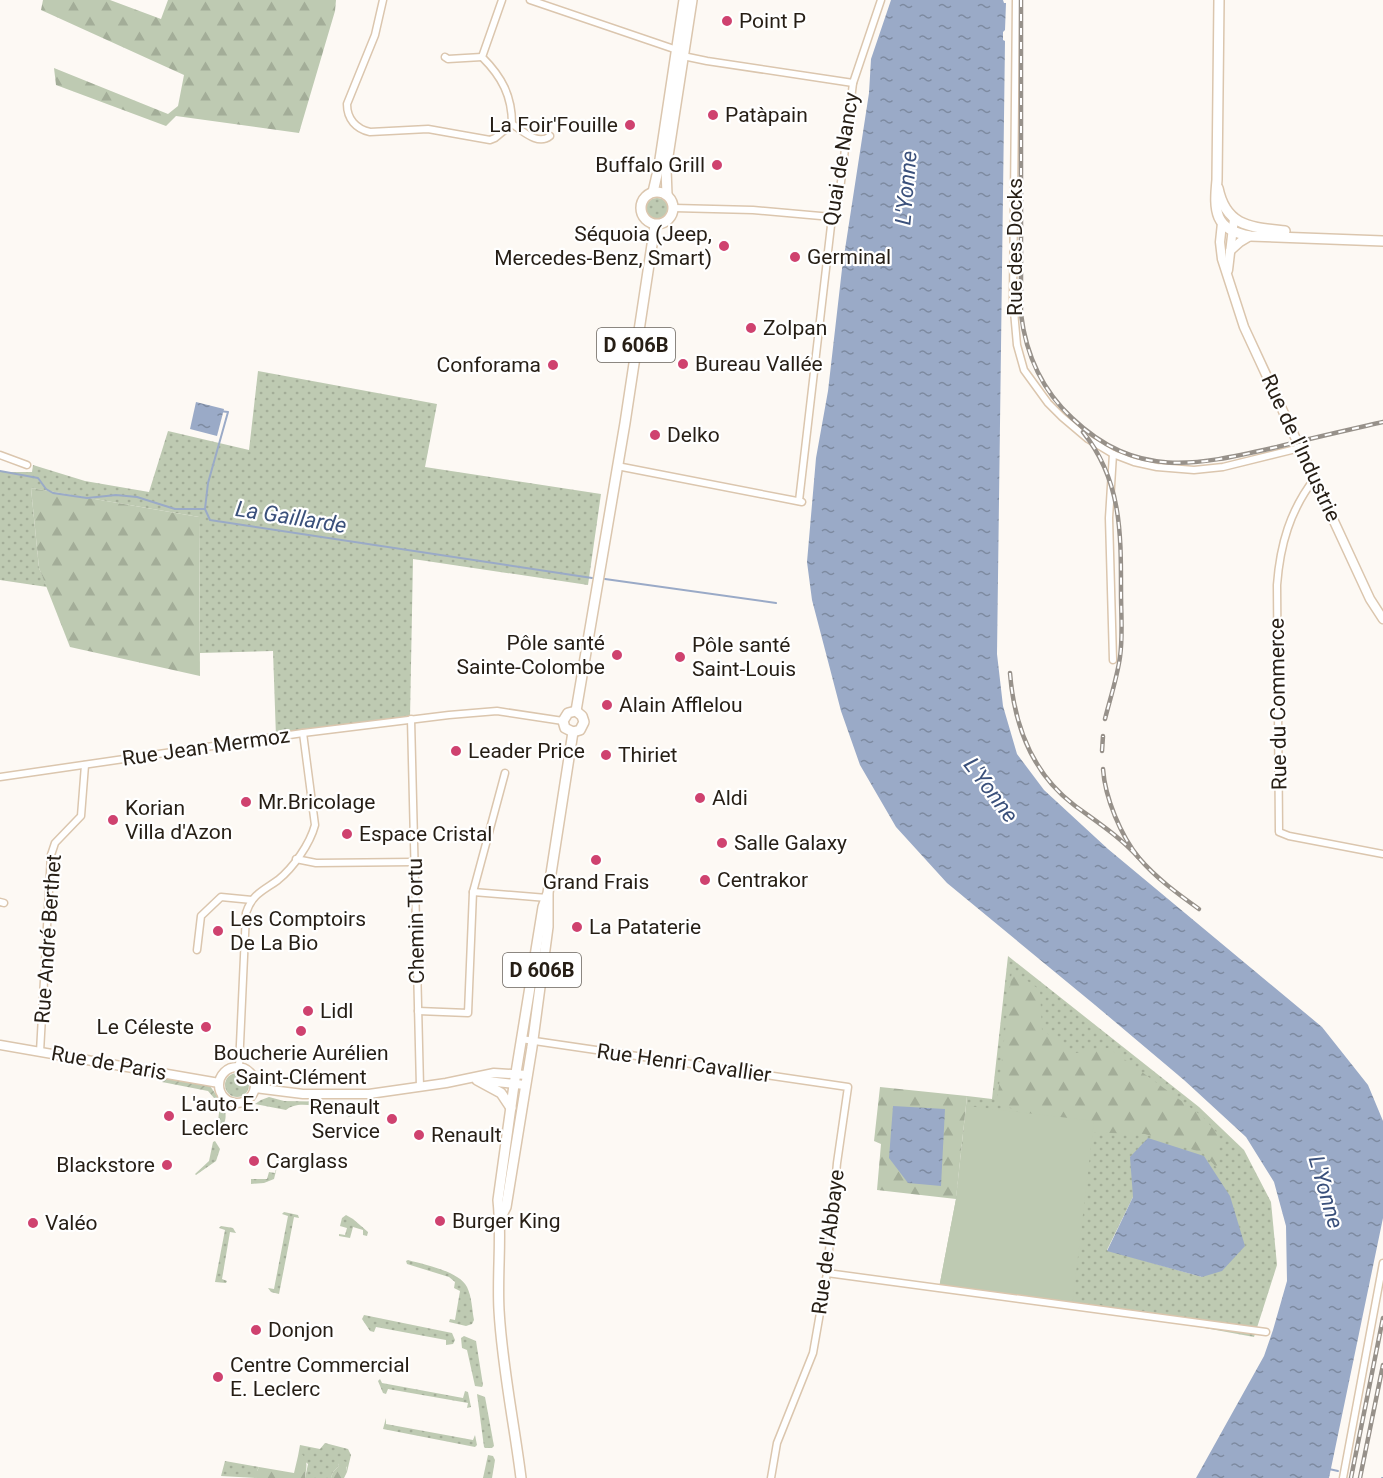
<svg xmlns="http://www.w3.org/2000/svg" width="1383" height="1478" font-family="Roboto,sans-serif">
  <defs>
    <pattern id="grass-dots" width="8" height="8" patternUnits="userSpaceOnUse" patternTransform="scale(1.5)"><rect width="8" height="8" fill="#becab2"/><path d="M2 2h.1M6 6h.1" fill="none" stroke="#a3ad98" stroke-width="1.8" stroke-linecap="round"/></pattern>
    <pattern id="forest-firs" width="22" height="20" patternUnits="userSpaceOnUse" patternTransform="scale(1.5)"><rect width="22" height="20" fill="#becab2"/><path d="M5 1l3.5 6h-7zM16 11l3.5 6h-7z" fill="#a3ad98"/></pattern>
    <pattern id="garden-furrows" width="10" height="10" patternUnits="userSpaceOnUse" patternTransform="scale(1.5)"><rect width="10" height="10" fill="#becab2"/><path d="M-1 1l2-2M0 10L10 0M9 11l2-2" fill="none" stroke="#a3ad98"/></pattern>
    <pattern id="water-ripples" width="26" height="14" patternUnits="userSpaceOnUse" patternTransform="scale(1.5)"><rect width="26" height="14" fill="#9aaac7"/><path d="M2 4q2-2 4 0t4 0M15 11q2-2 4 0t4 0" fill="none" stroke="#7d8aa0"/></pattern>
  </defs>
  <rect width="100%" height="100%" fill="#fdf9f4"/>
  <g fill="url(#grass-dots)" fill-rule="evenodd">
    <circle cx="657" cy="209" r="11"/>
    <polygon points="258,371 437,404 425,467 601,494 588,585 413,559 410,718 276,737 273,651 200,653 199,517 31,488 39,568 47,587 0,580 0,472 32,472 33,465 85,481 149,492 168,431 249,450"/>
    <path d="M1008,956L1199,1107L1244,1150L1271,1202L1277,1265L1254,1337L1183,1324L939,1288L956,1199L967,1096L992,1099ZM1133,1197L1202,1277L1107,1250Z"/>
    <circle cx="237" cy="1085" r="12"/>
    <path d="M269,1097L284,1101L342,1102L351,1108L353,1115L349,1117L345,1114C328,1110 300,1098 286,1110L255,1104L261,1100Z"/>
    <path d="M222,1103C227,1111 228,1126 217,1129L220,1105Z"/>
    <polygon points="215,1141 220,1149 216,1161 196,1175 195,1174 209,1161 213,1142"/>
    <polygon points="279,1155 280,1155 274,1179 264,1183 251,1184 251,1179 267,1179 269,1172 275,1173"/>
    <polygon points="284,1212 298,1215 299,1218 294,1217 279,1294 271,1292 268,1288 274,1289 288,1216 282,1214"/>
    <polygon points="346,1215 353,1219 368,1232 367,1236 363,1235 363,1230 353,1227 350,1238 339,1236 339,1234 345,1235 347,1228 340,1226 342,1218"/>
    <polygon points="221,1226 233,1228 236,1233 230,1232 222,1279 227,1281 226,1283 215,1282 225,1230 219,1228"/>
    <path d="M408,1260C425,1265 459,1271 467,1287C472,1297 472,1310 474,1320L472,1324L466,1326L449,1322L450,1319L455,1320L460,1291L454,1288L455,1282L449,1277L407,1264L406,1261Z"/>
    <polygon points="364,1315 452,1333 455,1340 453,1344 446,1345 446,1340 376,1327 374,1332 370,1331 362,1319"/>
    <polygon points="464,1336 476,1341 483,1385 482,1387 475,1386 467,1350 462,1348 461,1338"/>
    <polygon points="380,1379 382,1383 463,1398 465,1391 468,1392 471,1407 467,1408 468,1403 388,1389 386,1394 383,1393 378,1381"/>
    <polygon points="477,1394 485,1397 494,1446 492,1448 485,1448 484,1447"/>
    <polygon points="386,1418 386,1424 473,1440 475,1435 477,1445 475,1447 383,1429"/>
    <polygon points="325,1443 348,1449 351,1455 347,1472 347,1467 338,1462 339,1466 333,1472 331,1478 305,1478 308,1464 298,1456 300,1445 320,1449"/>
    <polygon points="488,1455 493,1456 495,1460 492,1478 483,1478"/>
    <polygon points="225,1461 259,1467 257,1471 257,1478 221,1476"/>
  </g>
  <g fill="url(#forest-firs)">
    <polygon points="43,0 110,0 161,19 168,0 336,0 335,11 299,133 176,116 166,126 56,85 54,68 168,114 178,106 184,75 41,10"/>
    <polygon points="31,488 199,517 200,676 70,647 39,568"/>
    <polygon points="1012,970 1040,990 1042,1030 1076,1053 1109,1048 1202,1116 1217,1133 1219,1170 1203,1153 1145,1134 1078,1132 997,1103"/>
    <polygon points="880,1087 967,1096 956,1199 877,1190 881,1144 874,1141"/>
    <path d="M302,1454C309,1462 306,1468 305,1478H257V1471L259,1467L294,1473L298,1456Z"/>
    <polygon points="342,1460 346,1462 347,1472 344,1478 331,1478 333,1472 339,1466 337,1461"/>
  </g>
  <polygon fill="url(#garden-furrows)" points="163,1078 210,1086 222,1103 220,1105 208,1091 162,1082"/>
  <polygon fill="#becab2" points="967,1106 1094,1121 1072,1307 939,1288 956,1199"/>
  <g fill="url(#water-ripples)">
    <polygon points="891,0 1003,0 1004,3 1006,3 1005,30 1003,32 1003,40 1005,41 997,654 1003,706 1017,754 1044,790 1108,849 1322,1027 1368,1085 1383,1121 1383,1218 1329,1478 1196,1478 1264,1356 1273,1330 1287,1281 1286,1226 1274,1182 1246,1137 1184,1080 1095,1005 947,883 896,827 860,765 841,711 812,600 807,562 816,458 828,391 842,269 869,93 871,59"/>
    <polygon points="196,402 224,409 217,436 190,429"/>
    <polygon points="893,1106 945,1109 941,1186 908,1183 889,1158"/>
    <polygon points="1148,1138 1204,1156 1230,1196 1245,1246 1222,1271 1202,1277 1107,1251 1133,1197 1130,1157"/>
  </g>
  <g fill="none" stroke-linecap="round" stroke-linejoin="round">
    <g stroke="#9aaac7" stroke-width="2">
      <polyline points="0,471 38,478 46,489 53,493 87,498 116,495 137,497 175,509 205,509 210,520 592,578"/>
      <polyline points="205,509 208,483 228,412 220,411"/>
      <polyline points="605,579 776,603"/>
      <polyline points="1329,1469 1338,1471"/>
      <polyline points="1382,1478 1383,1478"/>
    </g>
    <g stroke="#dbc6ae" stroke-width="9">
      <g id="street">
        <path d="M383,0L375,35L347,104C347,119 356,129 370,132L428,129L490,140L495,138L512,124C512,96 502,77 482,57L502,0"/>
        <polyline points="530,0 677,50"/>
        <polyline points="1016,0 1013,300 1017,345 1024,370 1048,403 1062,417 1088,439 1113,454 1134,462 1157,467 1194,470 1223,467 1300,448"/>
        <polyline points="683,56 707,61 853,83"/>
        <polyline points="445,57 448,59 482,57"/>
        <path d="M512,124C523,131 538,146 550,136"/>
        <polyline points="674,208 753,210 832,217"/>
        <polyline points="1113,454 1109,518 1113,660"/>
        <polyline points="0,455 27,465"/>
        <polyline points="617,466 802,502"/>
        <path d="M1315,478C1290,510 1280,545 1277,585L1279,832L1289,836L1383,854"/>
        <polyline points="799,501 832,217 837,207 841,182 853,83 881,0"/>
        <polyline points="411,719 420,1087"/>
        <polyline points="0,777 303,733 449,715 497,711 563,721"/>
        <polyline points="296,859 316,863 414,862"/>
        <polyline points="473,892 547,898"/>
        <polyline points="0,902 4,903"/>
        <polyline points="197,950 201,916 221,897 252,900"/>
        <polyline points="418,1011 468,1013 473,892 505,773"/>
        <polyline points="521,1039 848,1087 837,1163 827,1273 813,1353 777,1443 771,1478"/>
        <polyline points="40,1052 51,855 55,843 81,816 85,765"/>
        <path d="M239,1066L246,913C252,894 263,891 278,880C293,868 310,844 315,825L303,733"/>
        <polyline points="827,1273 1266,1332"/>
        <polyline points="1343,1478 1383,1263"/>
      </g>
    </g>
    <g stroke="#dbc6ae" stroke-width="11">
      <g id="secondary">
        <polyline points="1222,223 1220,242 1222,259 1244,327 1370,599 1383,619"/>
        <polyline points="1230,251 1240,242 1250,236"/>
        <polyline points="1228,270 1234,219"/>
        <polyline points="0,1045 219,1083"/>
        <circle cx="237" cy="1085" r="18"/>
        <polyline points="478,1080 525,1085"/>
        <polyline points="255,1088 303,1094 369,1094 446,1083 494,1073 527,1075"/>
      </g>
    </g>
    <g stroke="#dbc6ae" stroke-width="12">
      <g id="primary">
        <path d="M1219,0L1217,180C1214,211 1214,230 1250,236L1383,241"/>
        <path d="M1218,188C1226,227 1251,227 1285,231"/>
        <circle cx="657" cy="208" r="16"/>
        <polyline points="653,192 659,166 684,0"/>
        <polyline points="667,195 666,169 692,0"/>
        <polyline points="576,711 625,423 655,225"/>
        <polyline points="573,732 565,728 563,721 568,713 576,711"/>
        <polyline points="573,732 580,730 584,722 582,716 576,711"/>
        <polyline points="477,1080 501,1093 511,1108"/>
        <polyline points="500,1219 506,1207 532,1047 548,927 548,895"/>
        <path d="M521,1478C514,1422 502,1366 499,1310C497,1273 502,1237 498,1200L514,1085L543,907L548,893L573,732"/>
      </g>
    </g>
    <use href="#street" stroke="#fff" stroke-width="6"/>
    <use href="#secondary" stroke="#fff" stroke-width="8"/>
    <use href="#primary" stroke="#fff" stroke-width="9"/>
    <g stroke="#97918a" stroke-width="4.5">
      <g id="rail">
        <path d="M1021,0V314C1026,355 1042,390 1072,418C1137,480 1198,465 1277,447C1312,438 1348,430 1383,422"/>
        <path d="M1083,432C1122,481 1121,534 1121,593C1121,614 1123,636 1120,657C1117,678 1110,699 1105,719"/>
        <path d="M1010,673C1014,724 1032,773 1074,805C1097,822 1119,836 1138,857"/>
        <polyline points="1102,751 1103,736"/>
        <path d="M1103,769C1105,798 1121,836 1139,858C1156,878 1178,894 1199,909"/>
        <polyline points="1351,1478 1383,1318"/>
        <polyline points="1360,1478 1383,1365"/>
      </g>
    </g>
    <use href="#rail" stroke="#fff" stroke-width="2" stroke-dasharray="7" stroke-linecap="butt"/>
  </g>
  <g fill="#cf426f" stroke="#fff" stroke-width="2">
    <circle cx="727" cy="21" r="6"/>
    <circle cx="713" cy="115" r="6"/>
    <circle cx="630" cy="125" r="6"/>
    <circle cx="717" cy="165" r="6"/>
    <circle cx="724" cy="246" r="6"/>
    <circle cx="795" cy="257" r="6"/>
    <circle cx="751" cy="328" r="6"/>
    <circle cx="683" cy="364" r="6"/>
    <circle cx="553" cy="365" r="6"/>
    <circle cx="655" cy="435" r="6"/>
    <circle cx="617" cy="655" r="6"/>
    <circle cx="680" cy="657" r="6"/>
    <circle cx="607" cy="705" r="6"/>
    <circle cx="456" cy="751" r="6"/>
    <circle cx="606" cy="755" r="6"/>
    <circle cx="700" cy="798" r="6"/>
    <circle cx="246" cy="802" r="6"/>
    <circle cx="113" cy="820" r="6"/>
    <circle cx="347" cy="834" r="6"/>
    <circle cx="722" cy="843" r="6"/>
    <circle cx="596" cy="860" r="6"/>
    <circle cx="705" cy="880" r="6"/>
    <circle cx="577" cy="927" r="6"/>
    <circle cx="218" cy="931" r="6"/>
    <circle cx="308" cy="1011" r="6"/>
    <circle cx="206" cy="1027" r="6"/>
    <circle cx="301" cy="1031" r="6"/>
    <circle cx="169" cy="1116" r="6"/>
    <circle cx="392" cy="1119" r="6"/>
    <circle cx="419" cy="1135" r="6"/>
    <circle cx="254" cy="1161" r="6"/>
    <circle cx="167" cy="1165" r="6"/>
    <circle cx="440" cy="1221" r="6"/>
    <circle cx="33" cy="1223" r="6"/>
    <circle cx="256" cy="1330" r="6"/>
    <circle cx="218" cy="1377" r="6"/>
  </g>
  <g text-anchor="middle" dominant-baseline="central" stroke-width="4.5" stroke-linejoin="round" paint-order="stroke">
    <g fill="#fff" stroke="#67625b" stroke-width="1.5">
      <rect x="597" y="328" width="78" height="34" rx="4.5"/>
      <rect x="503" y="953" width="78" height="34" rx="4.5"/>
    </g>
    <g font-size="20" font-weight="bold" fill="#261e15">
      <text x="636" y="345">D 606B</text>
      <text x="542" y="970">D 606B</text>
    </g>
    <g font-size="21" fill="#261e15" stroke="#fff" text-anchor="start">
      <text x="739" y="21">Point P</text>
      <text x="725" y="115">Patàpain</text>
      <text x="618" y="125" text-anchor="end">La Foir'Fouille</text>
      <text x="705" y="165" text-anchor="end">Buffalo Grill</text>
      <text x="712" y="234" text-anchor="end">Séquoia (Jeep,<tspan x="712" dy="24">Mercedes-Benz, Smart)</tspan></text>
      <text x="807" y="257">Germinal</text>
      <text x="763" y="328">Zolpan</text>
      <text x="695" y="364">Bureau Vallée</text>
      <text x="541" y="365" text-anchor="end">Conforama</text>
      <text x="667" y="435">Delko</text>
      <text x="605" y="643" text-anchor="end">Pôle santé<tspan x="605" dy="24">Sainte-Colombe</tspan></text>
      <text x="692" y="645">Pôle santé<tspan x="692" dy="24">Saint-Louis</tspan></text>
      <text x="619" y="705">Alain Afflelou</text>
      <text x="468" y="751">Leader Price</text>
      <text x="618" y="755">Thiriet</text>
      <text x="712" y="798">Aldi</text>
      <text x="258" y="802">Mr.Bricolage</text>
      <text x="125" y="808">Korian<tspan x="125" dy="24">Villa d'Azon</tspan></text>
      <text x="359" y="834">Espace Cristal</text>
      <text x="734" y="843">Salle Galaxy</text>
      <text x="717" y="880">Centrakor</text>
      <text x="596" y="882" text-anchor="middle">Grand Frais</text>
      <text x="230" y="919">Les Comptoirs<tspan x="230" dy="24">De La Bio</tspan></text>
      <text x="589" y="927">La Pataterie</text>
      <text x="320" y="1011">Lidl</text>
      <text x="194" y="1027" text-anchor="end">Le Céleste</text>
      <text x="301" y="1053" text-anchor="middle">Boucherie Aurélien<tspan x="301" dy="24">Saint-Clément</tspan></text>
      <text x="181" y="1104">L'auto E.<tspan x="181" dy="24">Leclerc</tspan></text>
      <text x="380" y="1107" text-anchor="end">Renault<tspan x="380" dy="24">Service</tspan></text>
      <text x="431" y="1135">Renault</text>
      <text x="266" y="1161">Carglass</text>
      <text x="155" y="1165" text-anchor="end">Blackstore</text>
      <text x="452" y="1221">Burger King</text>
      <text x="45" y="1223">Valéo</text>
      <text x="268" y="1330">Donjon</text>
      <text x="230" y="1365">Centre Commercial<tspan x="230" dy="24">E. Leclerc</tspan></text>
    </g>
    <g font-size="21" fill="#261e15" stroke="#fff">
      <text transform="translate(841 159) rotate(-81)">Quai de Nancy</text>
      <text transform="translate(1015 247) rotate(-90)">Rue des Docks</text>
      <text transform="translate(1301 448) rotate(65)">Rue de l'Industrie</text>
      <text transform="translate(1278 704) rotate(-91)">Rue du Commerce</text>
      <text transform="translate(206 747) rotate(-8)">Rue Jean Mermoz</text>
      <text transform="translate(416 921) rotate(-91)">Chemin Tortu</text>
      <text transform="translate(48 939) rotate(-86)">Rue André Berthet</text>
      <text transform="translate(109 1063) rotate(10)">Rue de Paris</text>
      <text transform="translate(684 1063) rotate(8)">Rue Henri Cavallier</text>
      <text transform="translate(828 1242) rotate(-83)">Rue de l'Abbaye</text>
    </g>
    <g font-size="22" font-style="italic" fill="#3a507b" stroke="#fff">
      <text transform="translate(906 188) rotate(-85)">L'Yonne</text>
      <text transform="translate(291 517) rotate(9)">La Gaillarde</text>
      <text transform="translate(991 790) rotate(53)">L'Yonne</text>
      <text transform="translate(1326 1192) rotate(74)">L'Yonne</text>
    </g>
  </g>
</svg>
